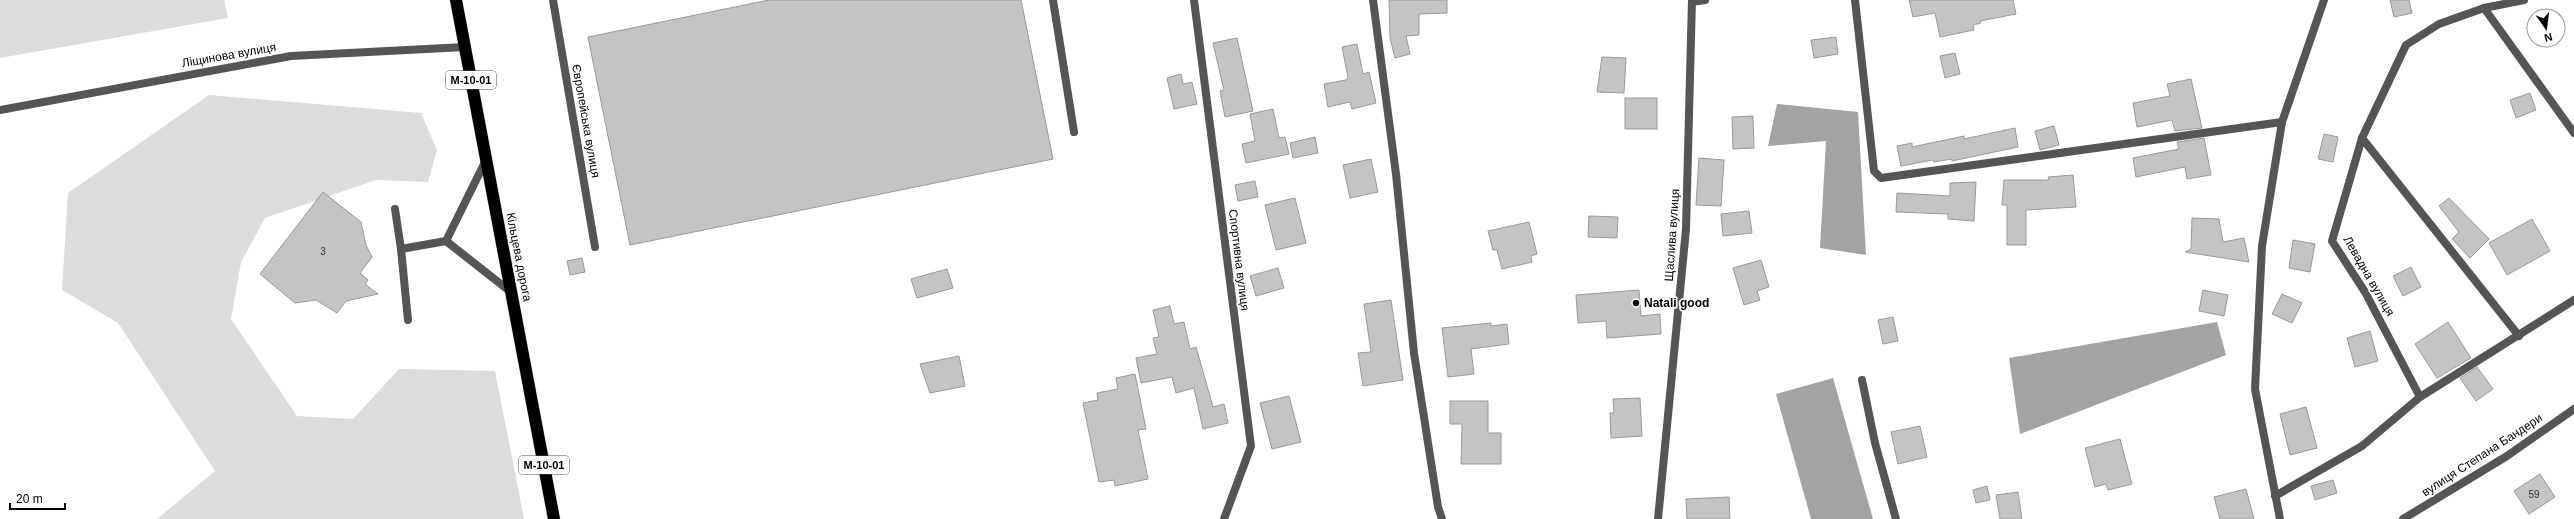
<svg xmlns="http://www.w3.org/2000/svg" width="2574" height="519" font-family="Arial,sans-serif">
  <rect width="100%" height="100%" fill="#fff"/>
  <g fill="#dcdcdc">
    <polygon points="0,0 224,0 228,18 0,58"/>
    <polygon points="209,95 421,113 437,150 428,182 376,180 265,218 241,262 231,319 297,416 353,419 399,369 495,371 524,519 157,519 215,471 118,323 62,290 68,193"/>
  </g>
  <g fill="#a3a3a3">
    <polygon points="1777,104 1858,112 1866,255 1820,248 1826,141 1768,146"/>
    <polygon points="2217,322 2226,355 2020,434 2009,358"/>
    <polygon points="1833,378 1873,519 1811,519 1776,394"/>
  </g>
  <g fill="#c4c4c4" stroke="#999">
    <polygon points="769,0 1021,0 1053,159 630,245 588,37"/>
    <polygon points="1389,0 1447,0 1447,13 1419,14 1419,35 1406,36 1410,54 1395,58 1390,38"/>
    <polygon points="1909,0 2013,0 2016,14 1980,21 1981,23 1973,25 1974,30 1940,37 1935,13 1913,17"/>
    <polygon points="2390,0 2409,0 2412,13 2394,17"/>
    <polygon points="1836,37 1838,54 1814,58 1811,40"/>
    <polygon points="1237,38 1253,111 1225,117 1220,91 1224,90 1213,43"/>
    <polygon points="1357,44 1363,74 1369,72 1376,103 1352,109 1350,102 1328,107 1324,84 1346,80 1348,77 1342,47"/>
    <polygon points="1955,53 1960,74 1945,78 1940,56"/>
    <polygon points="1602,57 1626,58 1624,93 1597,92"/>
    <polygon points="1181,74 1183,84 1192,82 1197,104 1174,109 1167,78"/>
    <polygon points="2191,79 2202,128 2175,131 2172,120 2137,127 2133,103 2170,96 2167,84"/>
    <polygon points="2530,93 2536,110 2516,118 2510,100"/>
    <rect x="1625" y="98" width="32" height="31"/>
    <polygon points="1273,109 1279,138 1285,137 1289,154 1246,163 1242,144 1255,141 1250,114"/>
    <polygon points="1753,116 1754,148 1733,149 1732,117"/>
    <polygon points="2054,126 2059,145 2040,150 2035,131"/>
    <polygon points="2015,128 2018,147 1952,161 1952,159 1934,162 1933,160 1901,166 1897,146 1912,143 1912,147 1964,136 1964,139"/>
    <polygon points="2324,134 2338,137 2333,162 2318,159"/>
    <polygon points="1315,137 1318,153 1293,158 1290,143"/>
    <polygon points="2204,138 2211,175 2187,179 2185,167 2136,177 2133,158 2179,149 2177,142"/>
    <polygon points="1699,158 1724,160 1721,206 1696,205"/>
    <polygon points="1371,159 1378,192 1350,198 1343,165"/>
    <polygon points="2073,175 2076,207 2026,210 2026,245 2007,245 2007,205 2002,205 2004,180 2049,180 2048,177"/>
    <polygon points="1255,181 1258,197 1238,201 1235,185"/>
    <polygon points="1976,182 1974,221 1948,219 1948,214 1896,212 1897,193 1950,196 1950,183"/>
    <polygon points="323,192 361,222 366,245 372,257 360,273 368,280 365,284 378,294 346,301 337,313 316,300 295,303 260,274"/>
    <polygon points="1295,198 1306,243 1276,250 1265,205"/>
    <polygon points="2449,198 2489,239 2470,258 2452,239 2459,232 2439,206"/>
    <polygon points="1749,211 1752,233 1723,236 1721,214"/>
    <polygon points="1589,216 1618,217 1617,238 1588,237"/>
    <polygon points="2192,218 2219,219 2223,242 2244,238 2249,262 2185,252 2191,249"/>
    <polygon points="2532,219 2550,251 2507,275 2489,243"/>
    <polygon points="1529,222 1537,254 1531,256 1532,262 1502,269 1497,250 1493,250 1488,231"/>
    <polygon points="2293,240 2315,244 2310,272 2289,268"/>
    <polygon points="582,258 585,272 570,275 567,261"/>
    <polygon points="1761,260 1769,287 1757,291 1760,300 1744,305 1733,268"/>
    <polygon points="2411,267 2421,287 2403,296 2393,276"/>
    <polygon points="1278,268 1284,288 1256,296 1250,276"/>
    <polygon points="947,269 953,288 917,298 911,279"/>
    <polygon points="1639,290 1641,316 1660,314 1661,334 1607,338 1606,321 1578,323 1576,295"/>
    <polygon points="2203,290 2228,295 2224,316 2199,311"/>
    <polygon points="2282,294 2302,303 2292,323 2272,314"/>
    <polygon points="1391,300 1403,380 1363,386 1358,353 1371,352 1364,304"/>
    <polygon points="1170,306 1174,324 1184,322 1190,349 1196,347 1213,407 1224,404 1228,423 1203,429 1194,388 1176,393 1172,377 1141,383 1136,358 1157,354 1153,338 1159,337 1153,310"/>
    <polygon points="1893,317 1898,341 1883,344 1878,320"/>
    <polygon points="2448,322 2471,358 2437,378 2415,344"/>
    <polygon points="1491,323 1491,326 1507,324 1509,344 1471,349 1474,374 1448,377 1442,328"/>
    <polygon points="2370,331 2378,361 2355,367 2347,338"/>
    <polygon points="959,356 965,386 930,393 920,364"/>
    <polygon points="2477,367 2493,389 2476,401 2460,378"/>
    <polygon points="1135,374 1146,429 1138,430 1148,479 1115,486 1114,480 1099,482 1083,403 1098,400 1097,393 1118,389 1116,378"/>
    <polygon points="1289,396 1301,442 1272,449 1260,403"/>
    <polygon points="1640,398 1642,436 1611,438 1610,413 1614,413 1613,399"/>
    <polygon points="1450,401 1488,401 1488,433 1501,433 1501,464 1461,464 1462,424 1450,424"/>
    <polygon points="2306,407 2317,448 2290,455 2280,414"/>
    <polygon points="1920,426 1927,457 1898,464 1891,432"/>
    <polygon points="2120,439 2132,484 2108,490 2106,484 2095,487 2085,448"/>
    <polygon points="2540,474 2555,497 2529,514 2514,491"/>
    <polygon points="2333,480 2337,493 2315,500 2311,486"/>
    <polygon points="1987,486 1990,500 1976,503 1973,490"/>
    <polygon points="2246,489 2254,519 2220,519 2214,497"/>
    <polygon points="2018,492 2022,519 2000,519 1996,495"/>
    <polygon points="1729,497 1730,519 1687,519 1686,499"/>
  </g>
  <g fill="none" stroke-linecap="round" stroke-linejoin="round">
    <g stroke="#dbdbdb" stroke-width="13">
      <polyline id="highway" points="456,0 554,519"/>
    </g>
    <g stroke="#555" stroke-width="8">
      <polyline points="553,0 595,247"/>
      <polyline points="1053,0 1074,132"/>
      <polyline points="395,209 401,249"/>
      <polyline points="446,241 511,292"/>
      <polyline points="408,320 401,249 446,241 486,160"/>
      <polyline points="1862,380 1875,443 1896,519"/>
    </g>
    <g stroke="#555" stroke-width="8">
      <polyline points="1194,0 1251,446 1224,519"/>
      <polyline points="1373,0 1396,174 1414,353 1438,507 1442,519"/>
      <polyline points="1855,0 1874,171 1881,178 2282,122"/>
      <polyline points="1692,2 1705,0"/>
      <polyline points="2484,8 2574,133"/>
      <polyline points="0,110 291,56 465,47"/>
      <polyline points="2362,138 2519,336"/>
      <polyline points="2420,397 2365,292 2332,241 2362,138 2406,45 2439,24 2484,8 2524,0"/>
      <polyline points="2275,496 2362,446 2420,397 2574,300"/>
      <polyline points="1658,519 1686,229 1692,0"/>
      <polyline points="2280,519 2255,389 2262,246 2282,122 2324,0"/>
      <polyline points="2403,519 2507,456 2574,409"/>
    </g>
    <use href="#highway" stroke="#000" stroke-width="12"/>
  </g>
  <circle fill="#000" stroke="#fff" stroke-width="1.5" cx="1636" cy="303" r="4"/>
  <g text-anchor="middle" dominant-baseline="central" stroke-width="3.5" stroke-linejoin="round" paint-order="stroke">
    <g font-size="10" fill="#313131">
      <text x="323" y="251">3</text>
      <text x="2534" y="494">59</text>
    </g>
    <g fill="#fff" stroke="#4c4c4c" stroke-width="1">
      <rect x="446" y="71" width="50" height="18" rx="3"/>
      <rect x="519" y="456" width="50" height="18" rx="3"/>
    </g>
    <g font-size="11" font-weight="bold" fill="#000">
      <text x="471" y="80">М-10-01</text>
      <text x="544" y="465">М-10-01</text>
    </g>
    <g font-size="12" fill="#000" stroke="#fff">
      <text transform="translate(229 55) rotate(-10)">Ліщинова вулиця</text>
      <text transform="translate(586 121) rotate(80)">Європейська вулиця</text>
      <text transform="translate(1672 235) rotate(-86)">Щаслива вулиця</text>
      <text transform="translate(519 257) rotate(79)">Кільцева дорога</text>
      <text transform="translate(1239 260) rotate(83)">Спортивна вулиця</text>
      <text transform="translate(2369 276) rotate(60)">Левадна вулиця</text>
      <text transform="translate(2482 455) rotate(-33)">вулиця Степана Бандери</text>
    </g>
    <g font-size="12" font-weight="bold" fill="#000" stroke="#fff" text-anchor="start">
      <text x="1644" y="303">Natali good</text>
    </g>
  </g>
  <g transform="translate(2546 28) rotate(166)"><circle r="19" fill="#ffffff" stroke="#999999"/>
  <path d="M0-3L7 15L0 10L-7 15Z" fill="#000000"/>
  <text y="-6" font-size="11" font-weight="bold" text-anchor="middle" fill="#000000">N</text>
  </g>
  <path d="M10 503v6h55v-6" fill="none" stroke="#000000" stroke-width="2"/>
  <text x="16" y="503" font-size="12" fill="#000000" stroke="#ffffff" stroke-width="3" paint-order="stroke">20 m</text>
</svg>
